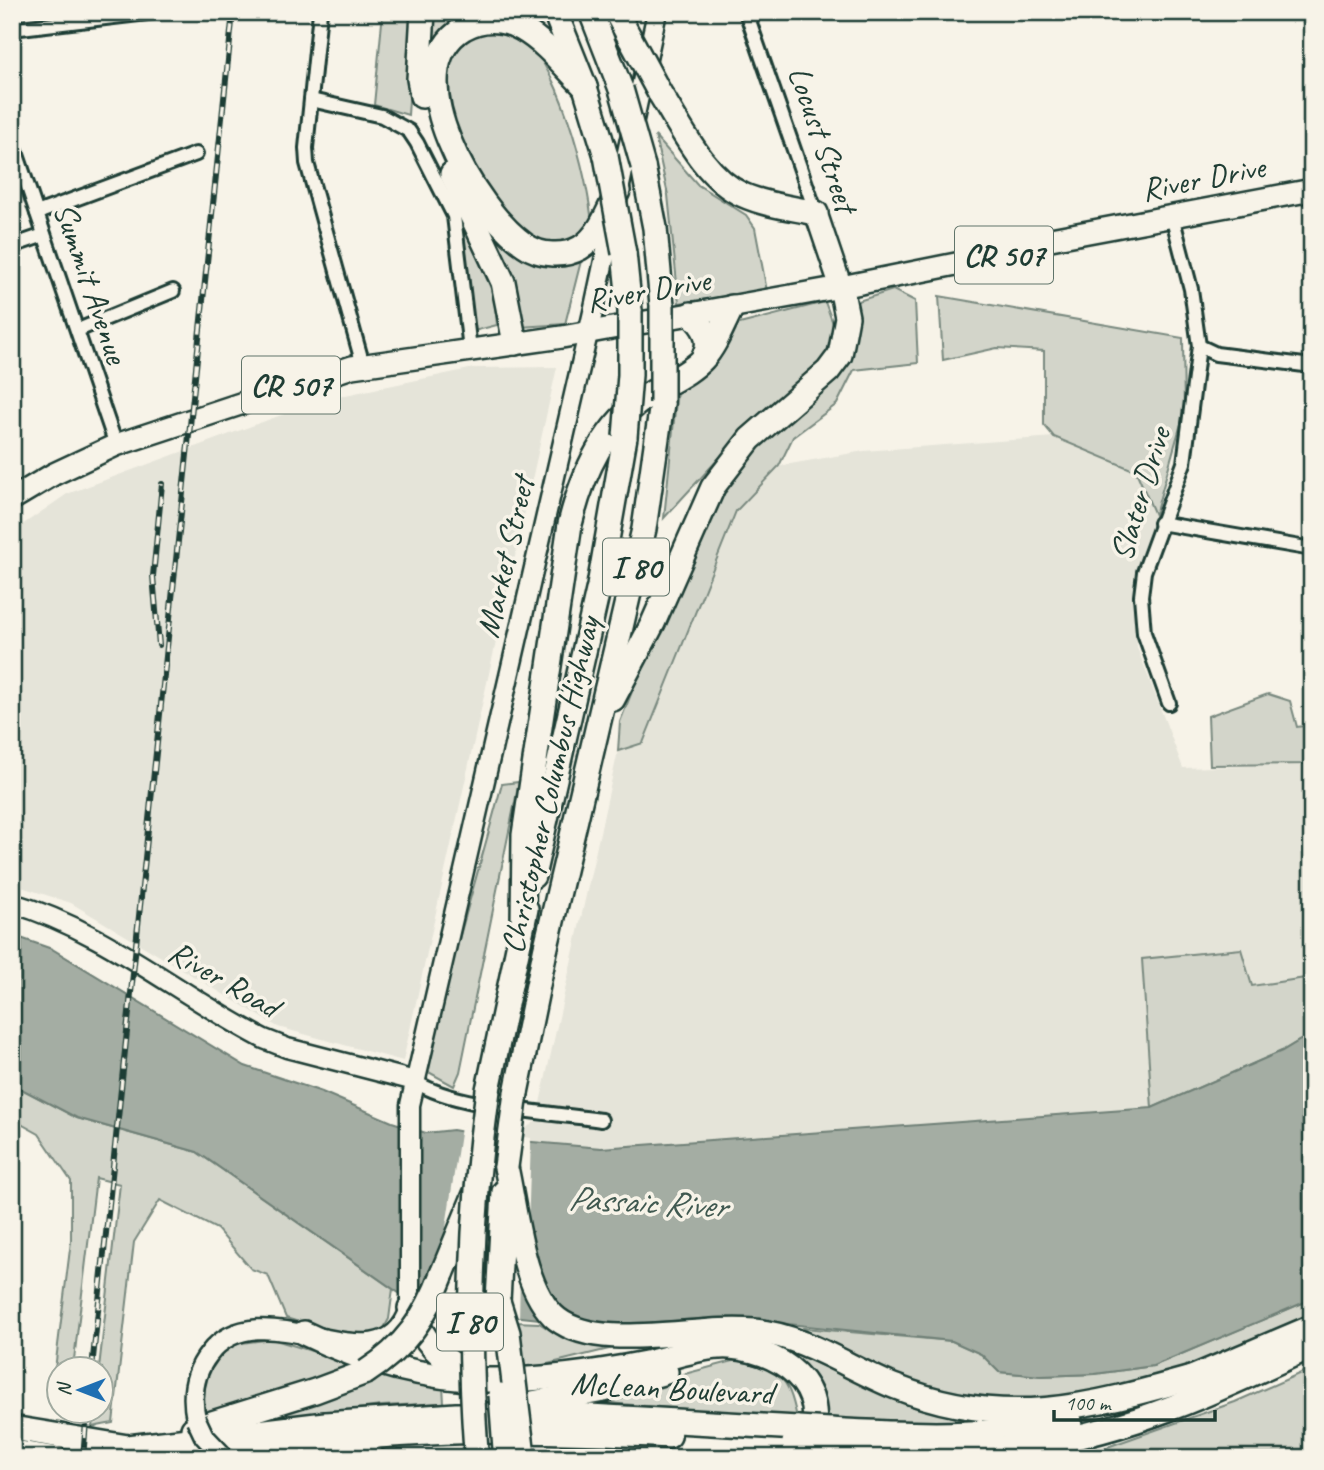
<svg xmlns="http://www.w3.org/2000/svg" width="1324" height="1470" font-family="Caveat,sans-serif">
  <rect width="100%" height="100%" fill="#f7f3e8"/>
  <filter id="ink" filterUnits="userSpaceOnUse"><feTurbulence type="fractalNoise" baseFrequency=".0143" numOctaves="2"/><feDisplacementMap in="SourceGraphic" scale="14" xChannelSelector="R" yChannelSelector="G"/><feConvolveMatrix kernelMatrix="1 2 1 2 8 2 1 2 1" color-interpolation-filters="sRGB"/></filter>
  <g filter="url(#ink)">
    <g fill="#e5e4d9">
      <polygon points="557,367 403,1061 278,1027 71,903 12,884 12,532 67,494 322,400 474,368"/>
      <polygon points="1054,437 1136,471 1155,515 1133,578 1137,647 1183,768 1312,764 1312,977 1252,986 1142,959 1152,1108 644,1147 601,1148 509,1140 536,1121 618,751 643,743 736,511 779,466 864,451"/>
    </g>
    <g fill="#d3d5ca" stroke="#79897f" stroke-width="2">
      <polygon points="383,12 415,12 408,115 374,105"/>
      <polygon points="426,12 522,12 528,23 480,14 439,35 423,71"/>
      <path d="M484,27C494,29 507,30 516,34C558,55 589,181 592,225C588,230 583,238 577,241C521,274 455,144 443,104C439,92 452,54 455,40Z"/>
      <polygon points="655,136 698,185 746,215 755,228 767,291 679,303 668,195"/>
      <polygon points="461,221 494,295 497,325 474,331"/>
      <polygon points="483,222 524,259 569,263 582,257 565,324 520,327"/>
      <polygon points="893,290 915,301 918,363 854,370 837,404 793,437 779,466 736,511 643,743 618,751 620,722 702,515 725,476 835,370 855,302"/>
      <polygon points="939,296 1183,338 1184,413 1155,515 1136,471 1054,437 1044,425 1044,351 997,348 943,360"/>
      <polygon points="825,302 835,329 822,363 731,445 664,518 677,391 728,327"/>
      <polygon points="1268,694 1290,701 1297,727 1312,725 1312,764 1210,765 1208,716"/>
      <polygon points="519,782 460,1072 454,1086 423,1069 502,784"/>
      <polygon points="1241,949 1252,986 1312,977 1312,1033 1282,1051 1152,1108 1142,959"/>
      <polygon points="12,1084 77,1118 197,1152 393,1289 389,1319 380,1335 351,1338 286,1318 268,1275 251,1269 217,1229 160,1200 134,1242 113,1423 92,1427 94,1411 102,1410 102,1368 99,1368 120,1184 96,1178 73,1368 60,1368 59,1392 52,1393 71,1241 71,1181 39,1134 12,1119"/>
      <polygon points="1312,1299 1312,1313 1155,1383 1069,1404 934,1396 819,1342 804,1328 952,1341 981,1354 999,1372 1041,1376 1095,1374 1153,1366"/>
      <polygon points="514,1322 539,1323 563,1338 617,1347 519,1371"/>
      <polygon points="272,1339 358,1365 202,1422 198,1399 208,1363 234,1344"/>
      <polygon points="772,1342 879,1393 970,1423 820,1421 812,1381"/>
      <path d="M737,1360C779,1371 788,1374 797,1418L583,1401Z"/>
      <polygon points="1312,1368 1312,1458 1076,1458 1235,1402"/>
      <polygon points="384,1372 443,1385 444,1403 381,1406 250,1422"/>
      <polygon points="528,1448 695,1458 531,1458"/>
    </g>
    <polygon fill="#a4ada3" stroke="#6f8077" stroke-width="2" points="12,935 52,949 245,1066 322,1092 392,1122 426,1133 453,1130 509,1140 601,1148 1152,1108 1282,1051 1312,1033 1312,1299 1153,1366 1095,1374 1041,1376 999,1372 981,1354 952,1341 749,1320 711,1318 605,1326 445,1309 399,1293 197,1152 77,1118 12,1084"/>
    <polygon fill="#f7f3e8" points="461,1127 531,1138 528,1233 554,1325 520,1276 519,1322 451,1314 443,1247"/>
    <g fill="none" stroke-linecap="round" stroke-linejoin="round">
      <g stroke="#1f3d34" stroke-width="18">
        <g id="street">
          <polyline points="320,12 306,148 307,163 363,365"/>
          <polyline points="746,12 816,213"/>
          <polyline points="12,29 156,12"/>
          <polyline points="311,100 382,116 409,131 417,143 454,216 470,349"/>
          <polyline points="12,140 116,445"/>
          <polyline points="37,213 196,154"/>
          <polyline points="12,246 44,235"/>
          <polyline points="78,330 173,291"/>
          <polyline points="1199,346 1216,354 1312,366"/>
          <polyline points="1160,523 1312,549"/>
          <polyline points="1169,703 1144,633 1141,596 1144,572 1184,463 1199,346 1191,289 1172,216"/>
          <path d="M415,1081C450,1107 555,1113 601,1120"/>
        </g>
      </g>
      <g stroke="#1f3d34" stroke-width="23">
        <g id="secondary">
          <path d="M12,903C107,931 177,994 264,1039L287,1048L415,1081"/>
          <path d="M196,1419C191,1396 193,1374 209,1354C263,1283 381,1396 410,1308V1105L593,312L657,12"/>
        </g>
      </g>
      <g stroke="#1f3d34" stroke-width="26">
        <g id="primary">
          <polyline points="816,213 841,287"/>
          <polyline points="12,499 54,474 116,445 352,367 562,337 841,287 1006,254 1040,241 1312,190"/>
          <polyline points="12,1451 57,1458"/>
        </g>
      </g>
      <g stroke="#1f3d34" stroke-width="28">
        <g id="highway">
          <polyline points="555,12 585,87 606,156"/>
          <polyline points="591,12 621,89"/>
          <polyline points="616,12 631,40"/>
          <path d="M585,87C553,56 516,0 464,28C392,71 476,212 525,245C540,256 564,257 580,248C599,237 609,210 618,191"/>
          <path d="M659,92C680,125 704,178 743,195C765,205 792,208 816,213"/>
          <polyline points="422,96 419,79 423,12"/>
          <polyline points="643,166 655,228 662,305"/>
          <polyline points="452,174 503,282 515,343"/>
          <polyline points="624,253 630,311"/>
          <path d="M691,314C703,325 713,339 704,356"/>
          <polyline points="613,699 653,623 713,487 750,439 828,371 840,355 847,317 841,287"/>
          <polyline points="533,876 599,586 625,437"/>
          <path d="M523,923L524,835L570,524C583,472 604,425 650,394C666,383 689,374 703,359C716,345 723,324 732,307"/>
          <polyline points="488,1090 526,909"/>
          <polyline points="516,1093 545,951 644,529 662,403"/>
          <path d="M506,1167C516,1211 522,1291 557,1319C601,1353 697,1325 754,1331C806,1336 848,1368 896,1387C1004,1430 1088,1407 1195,1377"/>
          <polyline points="442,1274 475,1194"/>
          <polyline points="498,1301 504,1192"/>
          <path d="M410,1308C423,1340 439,1360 472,1374"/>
          <path d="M304,1333C361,1361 424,1379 488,1380C541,1381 595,1373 646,1363C672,1358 704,1345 730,1347C791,1352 838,1396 802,1458"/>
          <polyline points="1182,1382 1312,1327"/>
          <polyline points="532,1403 604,1390 666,1372"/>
          <polyline points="12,1428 128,1447 325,1424 456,1415 572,1415 798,1428"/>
          <polyline points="193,1429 315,1391 366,1372"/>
          <path d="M830,1430C912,1435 989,1438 1070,1421"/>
          <path d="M825,1446C895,1450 963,1455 1032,1445C1130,1432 1223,1388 1312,1346"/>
          <polyline points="333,1453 373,1458"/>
          <path d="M225,1458C369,1427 522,1428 669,1436"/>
        </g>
      </g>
      <use href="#street" stroke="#f7f3e8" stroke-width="12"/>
      <use href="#secondary" stroke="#f7f3e8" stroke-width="18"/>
      <use href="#primary" stroke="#f7f3e8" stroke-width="21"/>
      <use href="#highway" stroke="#f7f3e8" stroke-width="23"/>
      <g stroke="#1f3d34" stroke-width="6">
        <g id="rail">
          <polyline points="159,645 153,576 162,484"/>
          <polyline points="92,1368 233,12"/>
          <polyline points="83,1458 87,1410"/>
        </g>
      </g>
      <use href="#rail" stroke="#f7f3e8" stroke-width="3.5" stroke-dasharray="10" stroke-linecap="butt"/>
      <g stroke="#1f3d34" stroke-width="23" stroke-linecap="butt">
        <polyline id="secondary-bridge" points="196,1419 204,1436 225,1458"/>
      </g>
      <g stroke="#1f3d34" stroke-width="28" stroke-linecap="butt">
        <g id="highway-bridge">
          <polyline points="631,40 659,92"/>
          <polyline points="621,89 643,166"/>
          <polyline points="606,156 624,253"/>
          <polyline points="662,403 662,305"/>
          <polyline points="625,437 630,375 630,311"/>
          <polyline points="506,1167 516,1093"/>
          <polyline points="498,1301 508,1333 522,1448"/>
          <path d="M366,1372C405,1347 426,1317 442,1274"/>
          <polyline points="501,1395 505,1449"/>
          <polyline points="798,1428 830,1430"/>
          <polyline points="794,1443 825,1446"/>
          <path d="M476,1451C467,1329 471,1211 488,1090"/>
        </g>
      </g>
      <use href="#secondary-bridge" stroke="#f7f3e8" stroke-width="18"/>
      <use href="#highway-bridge" stroke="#f7f3e8" stroke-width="23"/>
    </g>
  </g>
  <g text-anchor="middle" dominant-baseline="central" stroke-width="7" stroke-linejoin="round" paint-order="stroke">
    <g fill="#f7f3e8" stroke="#60746a" stroke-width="2">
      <rect x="955" y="226.5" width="98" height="57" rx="5"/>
      <rect x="242" y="356.5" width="98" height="57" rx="5"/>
      <rect x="603" y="538.5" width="66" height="57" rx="5"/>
      <rect x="437" y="1293.5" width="66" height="57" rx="5"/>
    </g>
    <g font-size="32" font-weight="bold" fill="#1f3d34">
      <text x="1004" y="255">CR 507</text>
      <text x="291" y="385">CR 507</text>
      <text x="636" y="567">I 80</text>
      <text x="470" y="1322">I 80</text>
    </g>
    <g font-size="33" fill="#1f3d34" stroke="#f7f3e8">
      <text transform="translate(823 139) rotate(71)">Locust Street</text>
      <text transform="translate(1203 178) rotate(-11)">River Drive</text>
      <text transform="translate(91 283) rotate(71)">Summit Avenue</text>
      <text transform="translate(648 290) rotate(-10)">River Drive</text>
      <text transform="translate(1140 494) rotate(-73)">Slater Drive</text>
      <text transform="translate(505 557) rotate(-77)">Market Street</text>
      <text transform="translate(550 785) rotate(-77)">Christopher Columbus Highway</text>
      <text transform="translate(224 979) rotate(30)">River Road</text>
      <text transform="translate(672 1388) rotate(3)">McLean Boulevard</text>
    </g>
    <g font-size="35" font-style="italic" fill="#405950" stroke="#f7f3e8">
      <text transform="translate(647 1202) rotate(3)">Passaic River</text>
    </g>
  </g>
  <rect width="1324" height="1470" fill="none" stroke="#f7f3e8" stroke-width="42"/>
  <rect x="21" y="21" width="1282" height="1428" fill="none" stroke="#1f3d34" stroke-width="2.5" filter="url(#ink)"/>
  <g transform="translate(80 1390) rotate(270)"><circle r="33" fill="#f7f3e8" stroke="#a1aaa0" stroke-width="2"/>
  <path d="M0-5L12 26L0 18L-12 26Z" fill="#1f6fb2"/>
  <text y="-10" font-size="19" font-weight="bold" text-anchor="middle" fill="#1f3d34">N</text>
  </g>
  <path d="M1054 1410v10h161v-10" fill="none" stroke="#1f3d34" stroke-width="3.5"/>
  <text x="1065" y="1410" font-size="21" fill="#1f3d34" stroke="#f7f3e8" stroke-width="5" paint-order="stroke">100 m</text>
</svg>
